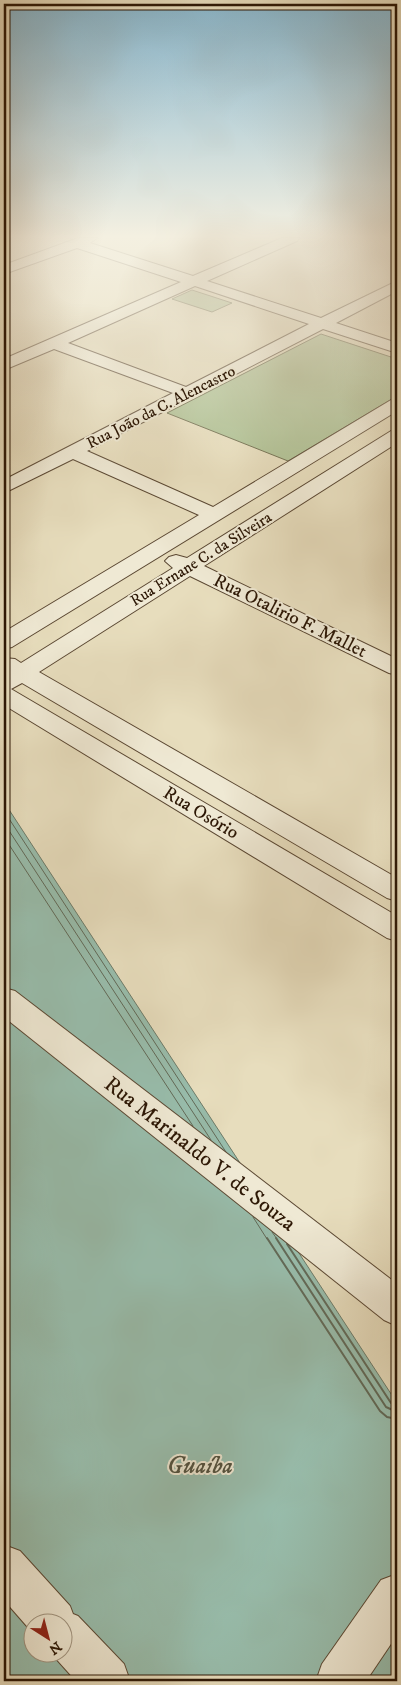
<svg xmlns="http://www.w3.org/2000/svg" width="401" height="1685" font-family="'IM FELL DW Pica',serif">
  <rect width="100%" height="100%" fill="#e7ddbd"/>
  <filter id="stains"><feTurbulence type="fractalNoise" baseFrequency=".004" numOctaves="4"/><feColorMatrix values="0 0 0 0 .2 0 0 0 0 .09 0 0 0 0 .02 0 0 0 .5 -.17"/></filter>
  <radialGradient id="worn" r=".72"><stop offset=".6" stop-color="#630" stop-opacity="0"/><stop offset="1" stop-color="#630" stop-opacity=".3"/></radialGradient>
  <g fill="#b0c295" stroke="#6e6c4d">
    <polygon points="192,290 232,303 212,312 172,299"/>
    <polygon points="321,334 397,359 397,396 288,461 167,413"/>
  </g>
  <path fill="#98bdac" stroke="#6d7b69" fill-rule="evenodd" d="M4,802L397,1403V1681H4ZM32,1622H62V1652H32Z"/>
  <g fill="none" stroke-linecap="round" stroke-linejoin="round">
    <g stroke="#626a58" stroke-width="1">
      <polyline points="4,811 226,1152"/>
      <polyline points="4,823 211,1140"/>
      <polyline points="4,837 193,1126"/>
      <polyline points="253,1217 267,1239"/>
      <polyline points="272,1232 277,1239"/>
    </g>
    <g stroke="#626a58" stroke-width="2">
      <polyline points="267,1238 380,1411 387,1417 397,1419"/>
      <polyline points="276,1238 386,1407 397,1412"/>
      <polyline points="287,1244 391,1403 397,1405"/>
    </g>
    <g stroke="#5b4833" stroke-width="2">
      <g id="minor">
        <path d="M78,238H97L90,243L193,276L282,238H299L297,241L207,281L321,318L397,281V291L336,323L397,343V353L323,329L87,451L213,507L391,400L397,399V411L12,647L4,649V632L199,515L73,459L4,493V480L173,393L54,349L4,370V359L181,282L77,248L4,274V265ZM195,286L309,324L186,387L68,343Z"/>
        <polygon points="397,430 397,443 204,566 397,659 397,675 389,673 190,576 39,672 397,878 397,901 387,898 22,683 11,689 397,916 397,941 387,938 4,705 4,658 15,659 21,663 173,568 165,561 169,557 176,555 187,558 391,431"/>
        <polygon points="4,988 15,991 397,1284 397,1326 384,1320 4,1017"/>
        <polygon points="4,1545 20,1551 70,1606 73,1614 78,1616 124,1664 130,1681 76,1681 50,1652 62,1652 62,1622 32,1622 32,1632 4,1600"/>
        <polygon points="397,1574 397,1635 366,1681 316,1681 322,1664 381,1580"/>
      </g>
    </g>
    <use href="#minor" fill="#efe9d4" fill-rule="evenodd"/>
  </g>
  <linearGradient id="sky" x2="0" y2="1"><stop stop-color="#88b8d0"/><stop offset="0.5" stop-color="#f4f0e1"/><stop offset="1" stop-color="#f4f0e1" stop-opacity="0"/></linearGradient>
  <rect width="401" height="473" fill="url(#sky)"/>
  <g text-anchor="middle" dominant-baseline="central" stroke-width="4" stroke-linejoin="round" paint-order="stroke">
    <g font-size="16" fill="#2c1705" stroke="#efe9d4">
      <text transform="translate(161 407) rotate(-27)">Rua João da C. Alencastro</text>
      <text transform="translate(201 559) rotate(-32)">Rua Ernane C. da Silveira</text>
    </g>
    <g font-size="19" fill="#2c1705" stroke="#efe9d4">
      <text transform="translate(290 616) rotate(26)">Rua Otalirio F. Mallet</text>
      <text transform="translate(201 813) rotate(31)">Rua Osório</text>
    </g>
    <g font-size="22" fill="#2c1705" stroke="#efe9d4">
      <text transform="translate(200 1154) rotate(38)">Rua Marinaldo V. de Souza</text>
    </g>
    <g font-size="24" font-style="italic" fill="#52513f" stroke="#efe9d4">
      <text x="200" y="1466">Guaíba</text>
    </g>
  </g>
  <rect width="401" height="1685" fill="none" stroke="#e7ddbd" stroke-width="20"/>
  <rect x="5" y="5" width="391" height="1675" fill="none" stroke="#2c1705" stroke-width="2.5"/>
  <rect x="10" y="10" width="381" height="1665" fill="none" stroke="#2c1705"/>
  <g transform="translate(48 1638) rotate(144)"><circle r="24" fill="#efe9d4" stroke="#a19581"/>
  <path d="M0-4L9 19L0 12L-9 19Z" fill="#8f2418"/>
  <text y="-8" font-size="14" font-weight="bold" text-anchor="middle" fill="#2c1705">N</text>
  </g>
  <rect width="100%" height="100%" filter="url(#stains)"/>
  <rect width="100%" height="100%" fill="url(#worn)"/>
</svg>
